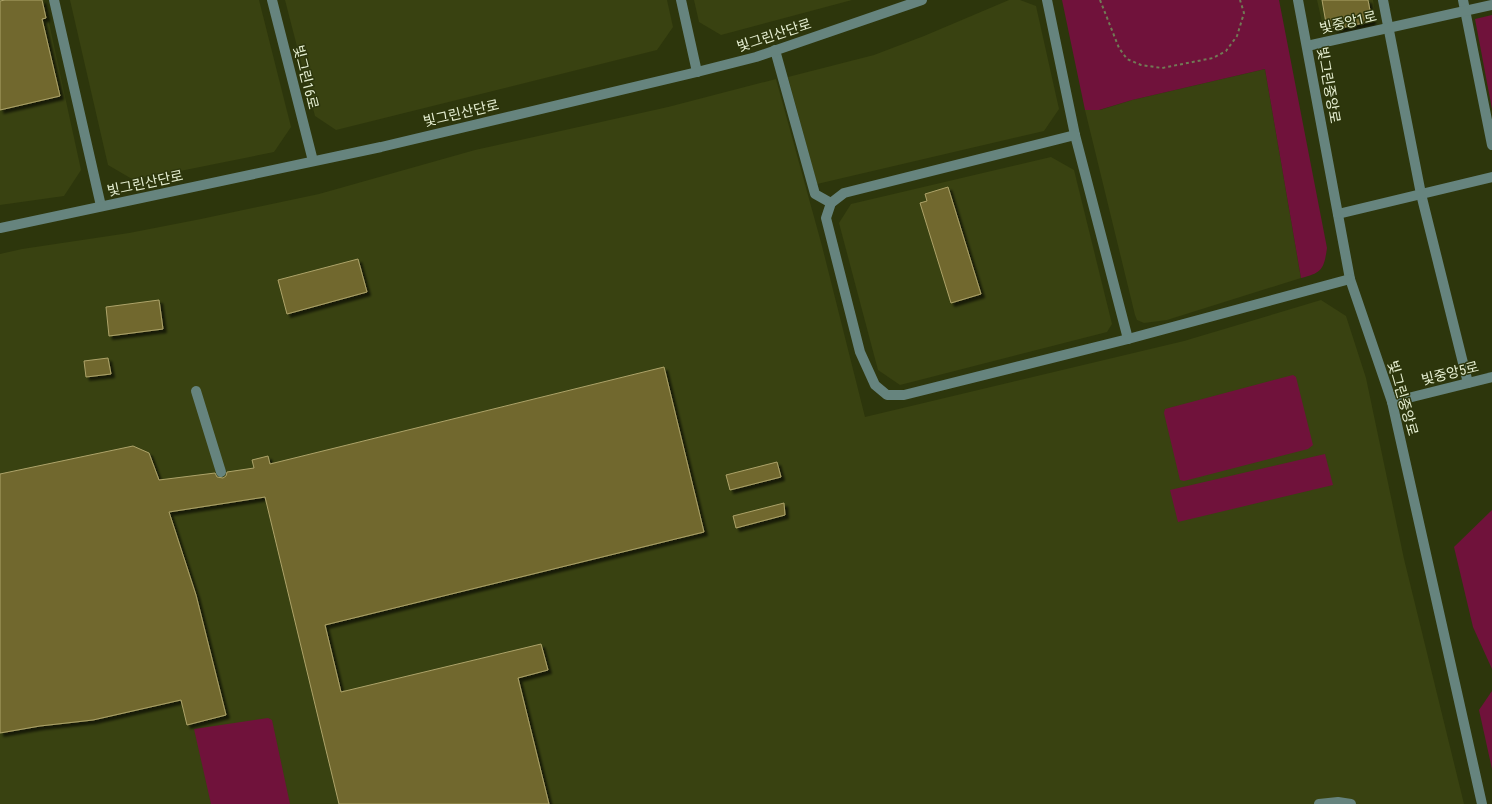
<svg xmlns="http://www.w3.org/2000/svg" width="1492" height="804" font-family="'Roboto Condensed','Noto Sans KR',sans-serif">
  <defs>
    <filter id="shadow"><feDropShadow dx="3.5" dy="3.5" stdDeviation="1" flood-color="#0009"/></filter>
  </defs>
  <rect width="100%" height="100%" fill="#2d360c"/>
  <g fill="#394211">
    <polygon points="0,0 44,0 81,170 64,196 0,205"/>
    <polygon points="70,0 259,0 291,127 274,152 180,171 132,179 108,165"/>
    <polygon points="285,0 667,0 673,27 657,50 336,130 315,116"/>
    <polygon points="694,0 852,0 721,35 699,22"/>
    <polygon points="1009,0 1020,0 1036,6 1059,109 1044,131 817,184 788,77 874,55 924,36"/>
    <polygon points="1317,0 1373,0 1376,18 1373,23 1334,30 1322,22"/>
    <polygon points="1265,69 1301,278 1167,320 1144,323 1137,320 1135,315 1085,110 1100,110 1132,100"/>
    <polygon points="776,79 822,246 865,417 1184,341 1321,300 1346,316 1366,378 1404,559 1464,804 0,804 0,254 22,249 129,233 201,219 319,194 475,150 668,107"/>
    <polygon points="1051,157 1074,170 1112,324 1107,332 900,385 878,370 839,223 851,204"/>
  </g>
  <g fill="#70123b">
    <path d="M1062,0H1279L1327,248C1324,269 1322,273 1301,278L1265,69L1132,100L1099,110H1085Z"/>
    <polygon points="1492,15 1492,109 1475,19"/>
    <polygon points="1293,375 1296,377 1313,445 1308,449 1184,481 1180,480 1164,413 1165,409"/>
    <polygon points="1325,454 1333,485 1178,522 1170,490"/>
    <polygon points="1492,510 1492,669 1473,627 1454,547"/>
    <polygon points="1492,691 1492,769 1479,710"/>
    <polygon points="268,718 272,720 290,804 211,804 194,729"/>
  </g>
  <g fill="#71682f" stroke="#ada369" filter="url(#shadow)">
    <polygon points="5,0 42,0 46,18 42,19 60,96 0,110 0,1"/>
    <polygon points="1322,0 1368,0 1372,21 1336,29 1326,23"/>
    <polygon points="948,187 981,294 951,303 920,203 927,201 925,194"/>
    <polygon points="358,259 367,292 287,314 278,280"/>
    <polygon points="159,300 163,329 109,336 106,307"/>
    <polygon points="108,358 111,374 86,377 84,361"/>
    <polygon points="664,367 704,532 325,625 341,692 541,644 548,670 518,678 549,804 339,804 265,497 169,512 196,595 226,715 187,725 181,700 93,720 40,726 0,733 0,474 133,446 149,453 159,480 215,473 217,477 223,478 226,476 227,472 254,468 252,460 268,456 270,464"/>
    <polygon points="777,462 781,477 730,490 726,475"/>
    <polygon points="784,503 785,515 736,528 733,516"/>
  </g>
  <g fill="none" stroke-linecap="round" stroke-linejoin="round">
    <polyline stroke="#717a55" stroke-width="2" stroke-dasharray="3 3" stroke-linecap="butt" points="1100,0 1119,48 1127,59 1141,65 1162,68 1213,58 1226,51 1237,36 1244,13 1240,0"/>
    <g stroke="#66847e" stroke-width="10">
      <polyline points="54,0 101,206"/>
      <polyline points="272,0 313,161"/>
      <polyline points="681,0 697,72"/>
      <polyline points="1047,0 1075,135 1128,339"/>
      <polyline points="1298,0 1350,279 1392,402 1482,804"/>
      <polyline points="1383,0 1421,194 1468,383"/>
      <polyline points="1463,0 1492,145"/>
      <polyline points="1307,46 1492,5"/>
      <polyline points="775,50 815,194 831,203"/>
      <polyline points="1075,135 844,193 831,203 826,218 860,352 875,385 887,395 904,395 1128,339 1350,279"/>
      <polyline points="1338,214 1492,177"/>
      <polyline points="0,228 381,147 697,72 756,57 922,0"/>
      <polyline points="196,391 221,472"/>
      <polyline points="1392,402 1492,377"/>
      <polyline points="1319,804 1338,802 1351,804"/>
    </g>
  </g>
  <g text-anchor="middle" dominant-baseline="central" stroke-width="3" stroke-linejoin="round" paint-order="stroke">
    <g font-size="14" fill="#e6efd2" stroke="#2d360c">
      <text transform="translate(1348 22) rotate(-13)">빛중앙1로</text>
      <text transform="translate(774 35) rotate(-18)">빛그린산단로</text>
      <text transform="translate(306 77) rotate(76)">빛그린16로</text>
      <text transform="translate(1329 85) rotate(80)">빛그린중앙로</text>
      <text transform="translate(461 113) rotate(-13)">빛그린산단로</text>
      <text transform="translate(145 183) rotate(-12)">빛그린산단로</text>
      <text transform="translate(1450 373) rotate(-14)">빛중앙5로</text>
      <text transform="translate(1403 398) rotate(74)">빛그린중앙로</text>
    </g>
  </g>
</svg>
